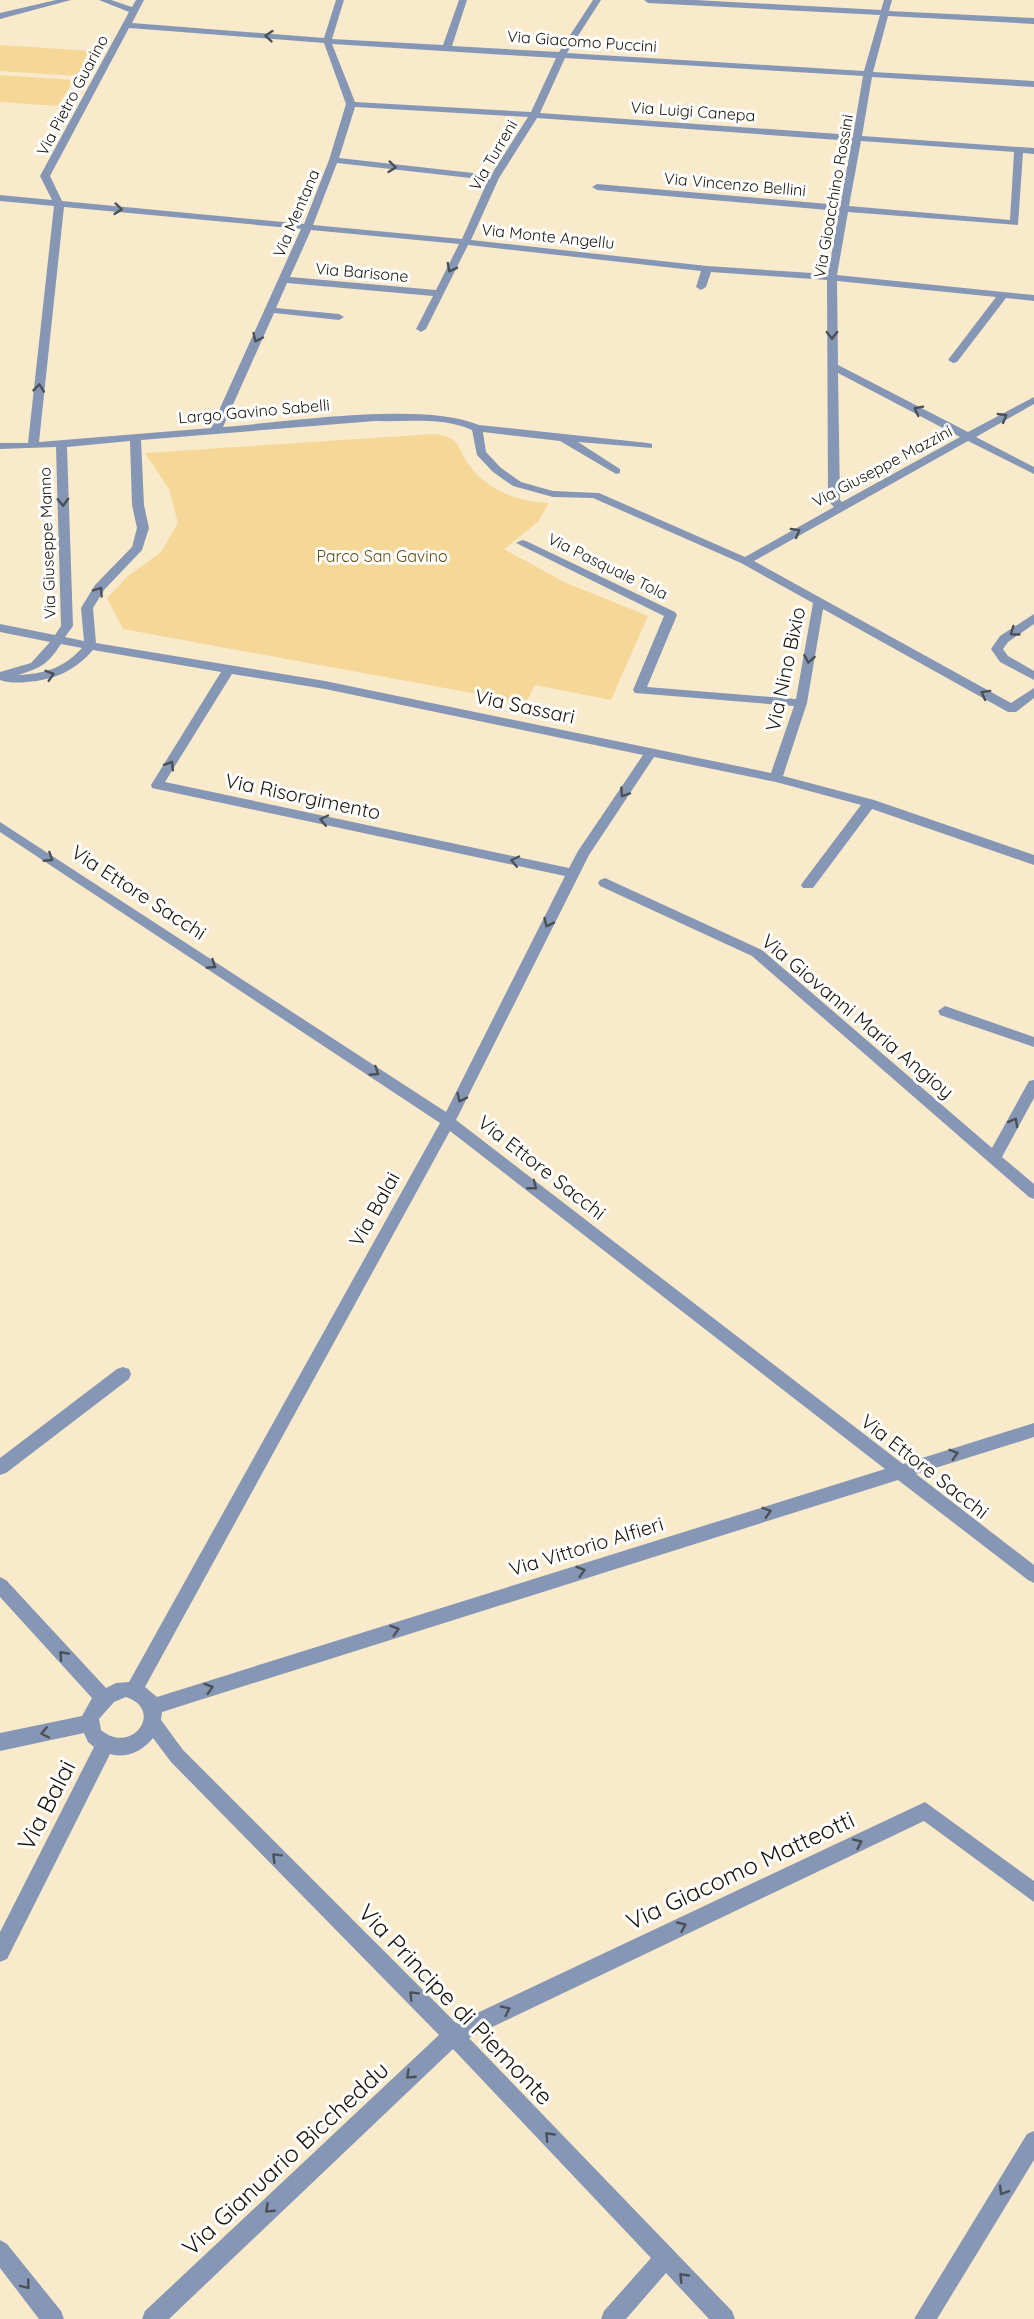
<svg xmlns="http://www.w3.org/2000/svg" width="1034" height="2319" font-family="Quicksand,sans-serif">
  <rect width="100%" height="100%" fill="#f9eacc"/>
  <g fill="#f5d798">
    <polygon points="0,45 92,51 77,76 0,71"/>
    <polygon points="0,75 74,80 58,106 0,102"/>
    <path d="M434,434C465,438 456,451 473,470C491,492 521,502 549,503L538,522L504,549L564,582L648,616L611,700L535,685L526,703L123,629L107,598L128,576L161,552L178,523L169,489L145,453Z"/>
  </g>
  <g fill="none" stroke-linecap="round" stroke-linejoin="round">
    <g fill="#8697b5" fill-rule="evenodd">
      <polygon points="56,0 71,0 0,19 0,13"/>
      <path d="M99,0H111L132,7L136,0H144L132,23L324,38L336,0H344L332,39L443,45L459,0H467L452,46L559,52L593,0H601L567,53L864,71L880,15L648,3L644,0H695L881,10L884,0H892L889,11L1034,18V24L888,16L873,72L1034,81V87L872,77L862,136L1034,148V154L1023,153L1018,225L848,212L837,275L1034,295V301L1006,298L957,362L953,363L948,360L996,297L837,281L838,365L968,432L1034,397V404L976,437L1034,467V474L968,441L754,561L1011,703L1034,688V698L1016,712H1008L823,609L807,703L783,776L874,800L1034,855V865L872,809L813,888H803L801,885L803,882L861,805L776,782L654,757L589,855L456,1120L903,1464L1034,1423V1437L916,1474L1034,1565V1583L1028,1580L898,1480L162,1712L161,1720L183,1750L456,2023L925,1802L1034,1881V1902L924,1821L469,2038L732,2311L735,2319H709L666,2273L626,2319H601L604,2311L651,2258L453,2049L169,2319H142L145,2311L439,2035L171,1762L153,1738C143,1751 126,1759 110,1754L7,1959L0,1962V1932L94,1747L88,1742L84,1733L0,1751V1733L82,1716L92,1698L0,1597V1577L6,1580L106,1688L116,1683L129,1682L440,1123L0,832V822L446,1112L565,876L152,788L151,785L221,672L93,650C75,671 54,680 27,682C17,683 8,683 0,680V672L31,663L50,642L0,632V624L55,635L61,626L56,447L0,449V443H28L54,206L0,201V195L52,200L40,176L129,12ZM129,28L324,43L346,104L329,160L304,224L62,201L50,176ZM332,44L556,58L531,112L355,102ZM565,58L863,76L853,135L540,113ZM355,107L528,117L491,175L339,158ZM537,118L852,141L840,205L597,184L592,187L597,190L839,211L828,274L707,266L471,240L499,178ZM861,141L1014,152L1010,220L849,206ZM337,163L488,180L462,239L313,225ZM64,207L301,229L211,428L39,442ZM311,230L459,244L436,290L290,277ZM468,245L701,271L696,287L701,290L706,287L711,272L827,280L828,501L834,507L745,557L599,493L553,491L521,482L501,468L486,452L483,432L560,441L616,474L620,473V469L578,442L652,448V444L648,443L479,425C422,401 288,422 223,427L274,313L339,320L344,317L339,314L276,308L287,283L433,296L416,329L421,332L426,329ZM838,373L960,437L842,502L840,500ZM375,421C406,422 443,417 472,430L477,455L493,472L513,486L553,497L593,498L741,563L813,603L796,699L647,687L677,615L675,612L526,541L522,540L516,543L664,616L633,690L635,693L794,706L771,773L325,681L96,643L93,608L104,590L142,550L149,528L144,505L141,440ZM130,441L132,505L137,528L132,547L95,585L81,608L84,641L65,637L73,626L67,447ZM61,644L82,648C64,668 44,674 18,675C41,668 48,664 61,644ZM232,674L325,689L643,755L578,851L569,868L165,782ZM450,1131L885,1469L157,1697L145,1687ZM126,1697C165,1710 132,1756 101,1730L99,1719L114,1702Z"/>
      <polygon points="1034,614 1034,624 1008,642 1003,649 1008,656 1034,671 1034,680 1000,662 991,649 1000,636"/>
      <polygon points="605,878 762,950 992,1148 1029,1081 1034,1080 1034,1098 1002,1157 1034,1184 1034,1199 1029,1197 752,956 600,886 598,883 600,880"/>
      <polygon points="945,1006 1034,1037 1034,1047 940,1015 938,1011"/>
      <polygon points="123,1367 129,1369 131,1374 129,1379 6,1473 0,1475 0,1458 117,1369"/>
      <polygon points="1034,2131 1034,2160 937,2319 914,2319 1027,2134"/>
      <polygon points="0,2240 7,2244 61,2311 64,2319 39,2319 0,2268"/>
    </g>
  </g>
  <defs><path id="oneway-chevron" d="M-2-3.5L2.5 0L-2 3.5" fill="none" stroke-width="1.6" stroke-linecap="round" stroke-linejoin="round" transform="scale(1.5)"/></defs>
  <g stroke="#4b5057">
    <use href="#oneway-chevron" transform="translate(269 36) rotate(-175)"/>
    <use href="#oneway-chevron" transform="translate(392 167) rotate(6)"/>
    <use href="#oneway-chevron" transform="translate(118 209) rotate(6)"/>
    <use href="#oneway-chevron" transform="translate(451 268) rotate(118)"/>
    <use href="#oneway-chevron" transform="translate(832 335) rotate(90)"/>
    <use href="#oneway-chevron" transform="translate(257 338) rotate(115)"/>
    <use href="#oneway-chevron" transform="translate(39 388) rotate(-84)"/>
    <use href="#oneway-chevron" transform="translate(918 410) rotate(-153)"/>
    <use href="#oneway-chevron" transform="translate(1003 417) rotate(-30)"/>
    <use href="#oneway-chevron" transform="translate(63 502) rotate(88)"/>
    <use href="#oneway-chevron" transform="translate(796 532) rotate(-30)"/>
    <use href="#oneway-chevron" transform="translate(99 591) rotate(-55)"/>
    <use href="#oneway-chevron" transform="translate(1014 632) rotate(144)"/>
    <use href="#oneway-chevron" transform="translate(809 659) rotate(100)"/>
    <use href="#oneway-chevron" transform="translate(50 675) rotate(-17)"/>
    <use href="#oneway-chevron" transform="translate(985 694) rotate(-151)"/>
    <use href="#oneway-chevron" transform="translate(170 765) rotate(-58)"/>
    <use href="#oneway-chevron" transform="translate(624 793) rotate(124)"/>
    <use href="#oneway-chevron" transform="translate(324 820) rotate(-168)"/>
    <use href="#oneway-chevron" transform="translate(49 858) rotate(33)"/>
    <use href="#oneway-chevron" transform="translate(515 861) rotate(-168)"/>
    <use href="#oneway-chevron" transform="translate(548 923) rotate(116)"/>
    <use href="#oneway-chevron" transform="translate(212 965) rotate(33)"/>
    <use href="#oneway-chevron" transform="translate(375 1072) rotate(33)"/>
    <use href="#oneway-chevron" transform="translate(461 1098) rotate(116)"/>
    <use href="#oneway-chevron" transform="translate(1014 1122) rotate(-61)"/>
    <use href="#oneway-chevron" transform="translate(533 1186) rotate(38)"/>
    <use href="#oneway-chevron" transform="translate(954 1454) rotate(-17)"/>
    <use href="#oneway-chevron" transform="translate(767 1512) rotate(-17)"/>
    <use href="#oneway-chevron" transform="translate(581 1571) rotate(-17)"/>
    <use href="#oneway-chevron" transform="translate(395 1630) rotate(-17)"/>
    <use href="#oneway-chevron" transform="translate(63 1655) rotate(-133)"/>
    <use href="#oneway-chevron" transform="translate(209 1688) rotate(-17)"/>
    <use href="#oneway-chevron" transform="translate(45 1733) rotate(168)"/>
    <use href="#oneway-chevron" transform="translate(858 1843) rotate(-25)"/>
    <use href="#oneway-chevron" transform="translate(276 1857) rotate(-135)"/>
    <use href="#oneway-chevron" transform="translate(682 1926) rotate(-25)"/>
    <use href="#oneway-chevron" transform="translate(413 1995) rotate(-135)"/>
    <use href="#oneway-chevron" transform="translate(506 2010) rotate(-25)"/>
    <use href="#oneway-chevron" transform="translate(410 2075) rotate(137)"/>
    <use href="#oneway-chevron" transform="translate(549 2136) rotate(-134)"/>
    <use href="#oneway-chevron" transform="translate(1003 2191) rotate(122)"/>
    <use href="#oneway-chevron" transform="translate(269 2209) rotate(137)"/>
    <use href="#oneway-chevron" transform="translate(683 2277) rotate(-134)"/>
    <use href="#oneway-chevron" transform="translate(26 2285) rotate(52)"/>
  </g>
  <g text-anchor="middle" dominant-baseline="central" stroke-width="6" stroke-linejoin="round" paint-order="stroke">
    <g font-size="16" fill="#1a150a" stroke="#fff">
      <text transform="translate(582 41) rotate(4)">Via Giacomo Puccini</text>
      <text transform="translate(72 95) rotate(-62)">Via Pietro Guarino</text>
      <text transform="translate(693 111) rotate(4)">Via Luigi Canepa</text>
      <text transform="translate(493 155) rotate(-60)">Via Turreni</text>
      <text transform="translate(735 184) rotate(5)">Via Vincenzo Bellini</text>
      <text transform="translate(833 196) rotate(-80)">Via Gioacchino Rossini</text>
      <text transform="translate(296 213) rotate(-67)">Via Mentana</text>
      <text transform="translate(548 236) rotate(6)">Via Monte Angellu</text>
      <text transform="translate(362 272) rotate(5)">Via Barisone</text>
      <text transform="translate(254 411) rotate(-5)">Largo Gavino Sabelli</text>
      <text transform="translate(882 466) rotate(-28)">Via Giuseppe Mazzini</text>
      <text transform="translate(47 543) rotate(-92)">Via Giuseppe Manno</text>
      <text transform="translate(608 566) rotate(26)">Via Pasquale Tola</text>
    </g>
    <g font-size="16" fill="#654c0c" stroke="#fff">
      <text x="382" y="556">Parco San Gavino</text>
    </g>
    <g font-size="20" fill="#1a150a" stroke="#fff">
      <text transform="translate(785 669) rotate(-78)">Via Nino Bixio</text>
      <text transform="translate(525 706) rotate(12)">Via Sassari</text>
      <text transform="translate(303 796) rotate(12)">Via Risorgimento</text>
      <text transform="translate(139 892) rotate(33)">Via Ettore Sacchi</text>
      <text transform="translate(858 1016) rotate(40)">Via Giovanni Maria Angioy</text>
      <text transform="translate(542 1167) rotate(38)">Via Ettore Sacchi</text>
      <text transform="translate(374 1209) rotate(-61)">Via Balai</text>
      <text transform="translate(925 1466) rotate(38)">Via Ettore Sacchi</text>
      <text transform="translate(586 1546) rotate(-17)">Via Vittorio Alfieri</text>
    </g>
    <g font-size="24" fill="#1a150a" stroke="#fff">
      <text transform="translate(46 1805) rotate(-63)">Via Balai</text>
      <text transform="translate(740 1870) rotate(-25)">Via Giacomo Matteotti</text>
      <text transform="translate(456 2004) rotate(46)">Via Principe di Piemonte</text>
      <text transform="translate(285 2158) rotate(-43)">Via Gianuario Biccheddu</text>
    </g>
  </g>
</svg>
